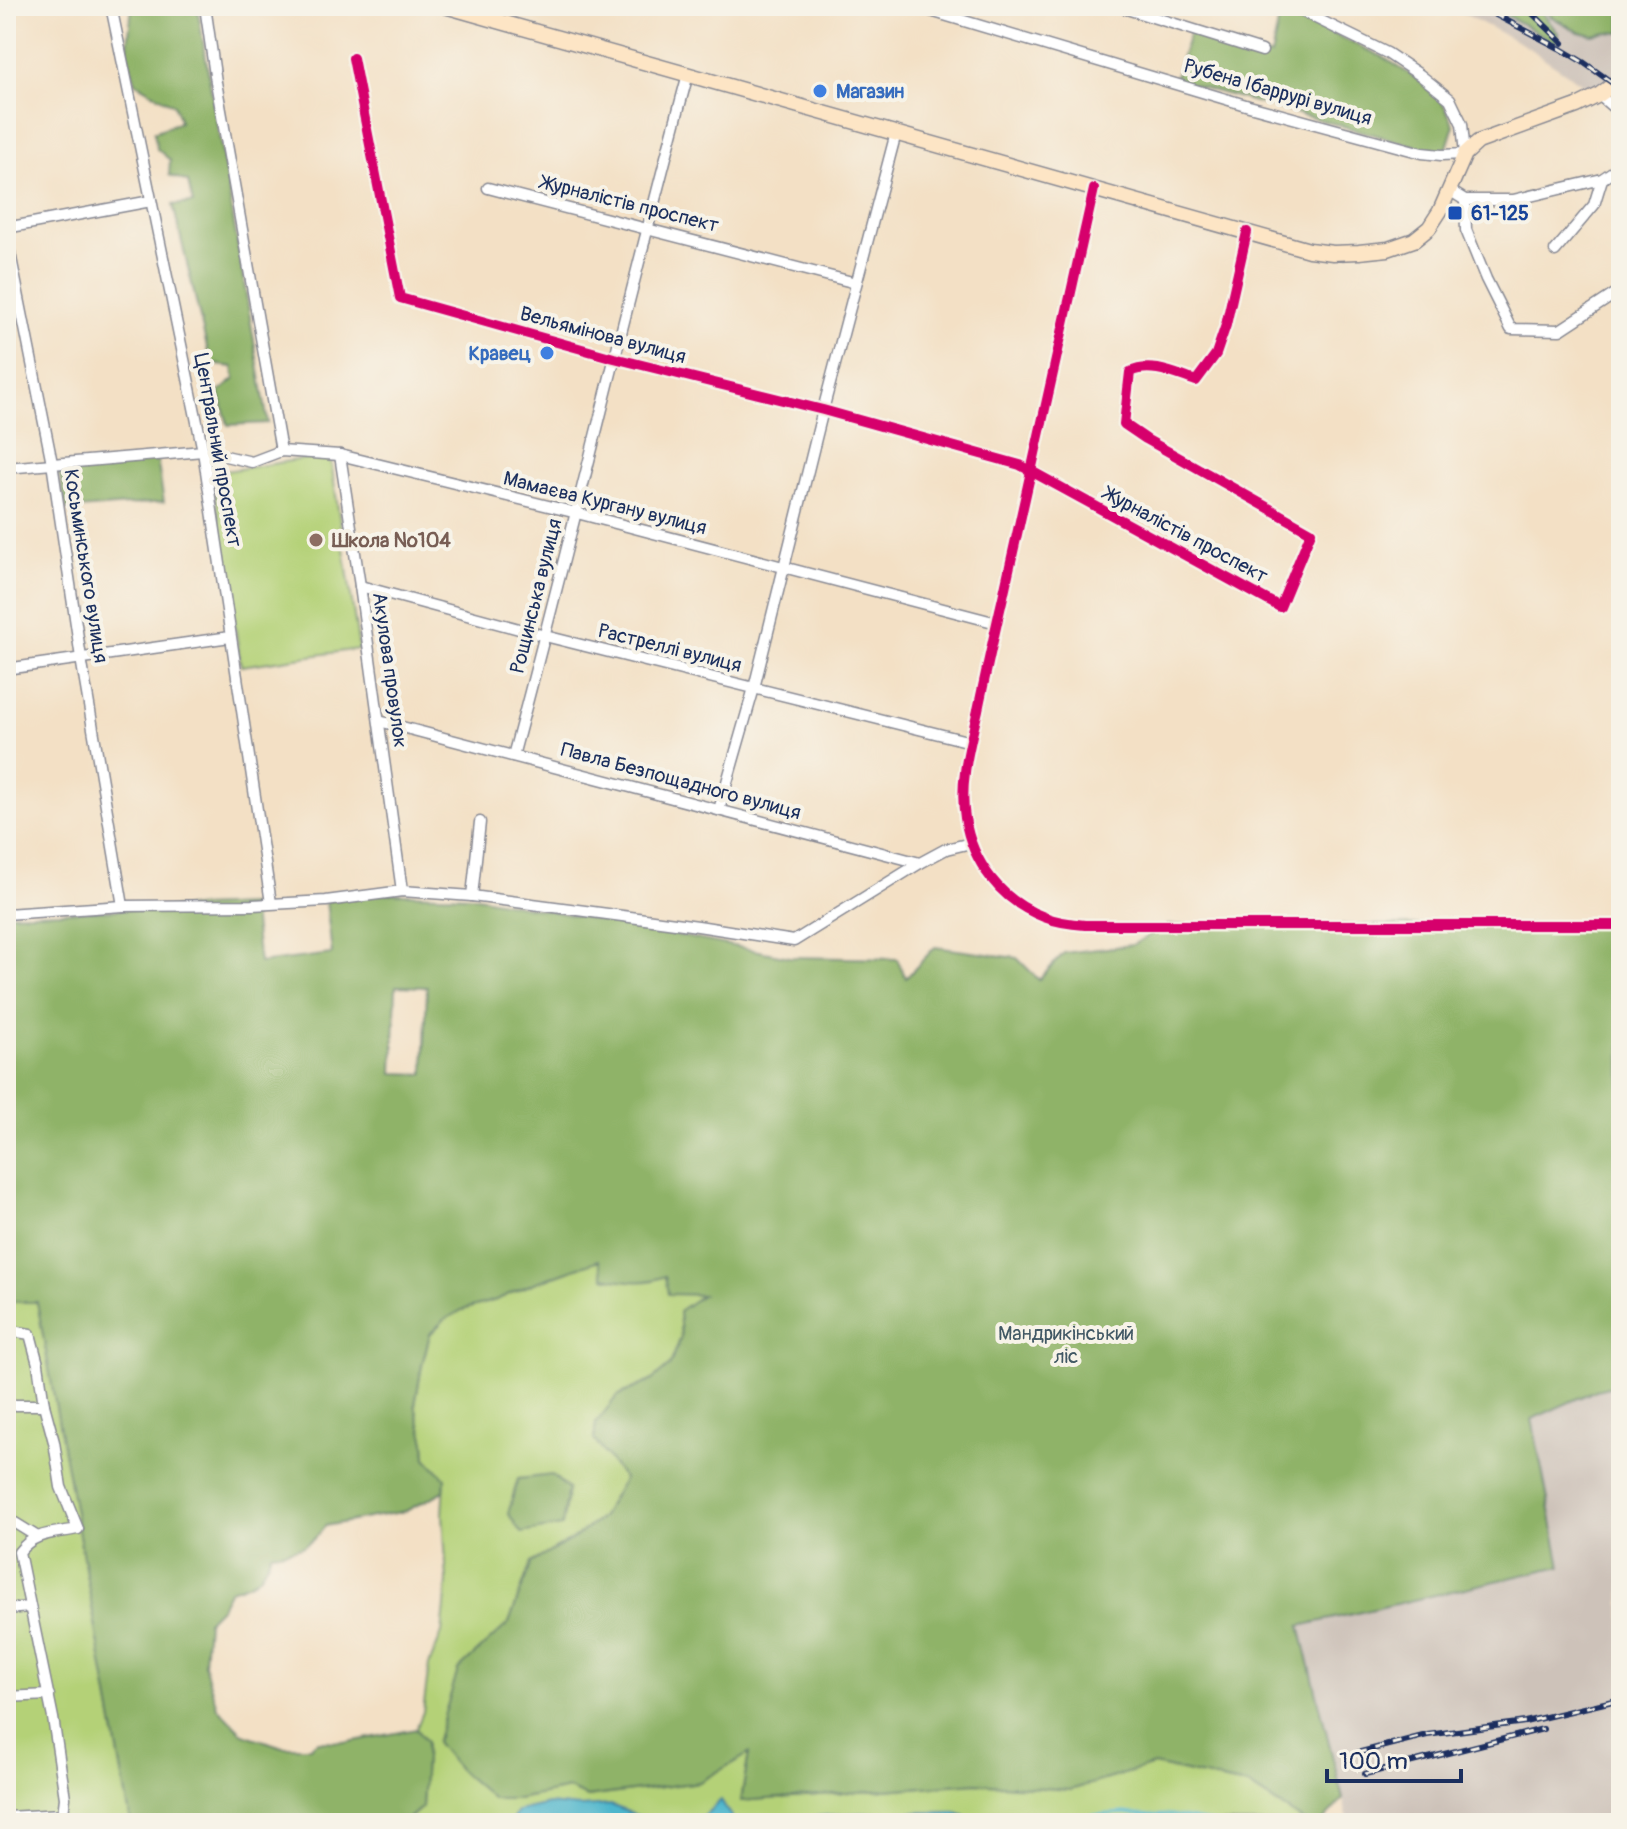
<svg xmlns="http://www.w3.org/2000/svg" width="1627" height="1829" font-family="Pangolin,sans-serif">
  <rect width="100%" height="100%" fill="#f7f3e8"/>
  <filter id="ink" filterUnits="userSpaceOnUse"><feTurbulence type="fractalNoise" baseFrequency=".0125" numOctaves="2"/><feDisplacementMap in="SourceGraphic" scale="16" xChannelSelector="R" yChannelSelector="G"/><feConvolveMatrix kernelMatrix="1 2 1 2 8 2 1 2 1" color-interpolation-filters="sRGB"/></filter>
  <filter id="wash" filterUnits="userSpaceOnUse"><feTurbulence type="fractalNoise" baseFrequency=".006" numOctaves="4" result="noise"/><feDisplacementMap in="SourceGraphic" scale="32" xChannelSelector="R" yChannelSelector="G"/><feGaussianBlur stdDeviation="1.8" result="paint"/><feColorMatrix in="noise" values="0 0 0 0 0 0 0 0 0 0 0 0 0 0 0 0 0 1.4 0 .05"/><feComposite in="paint" operator="in"/></filter>
  <g filter="url(#wash)">
    <rect width="100%" height="100%" fill="#f3e0c5"/>
    <g fill="#cdc2b9">
      <polygon points="1449,6 1621,6 1621,114 1599,95 1524,45"/>
      <polygon points="1621,1384 1621,1823 1349,1823 1300,1626 1561,1566 1531,1419 1596,1390"/>
    </g>
    <g fill="#b4d177" stroke="#68806a" stroke-width="2">
      <polygon points="330,455 359,649 241,666 212,473"/>
      <polygon points="599,1260 665,1276 704,1294 679,1311 681,1337 670,1365 651,1381 617,1396 594,1439 624,1479 601,1518 574,1538 531,1563 509,1623 458,1670 493,1799 518,1799 569,1789 588,1797 699,1782 749,1753 741,1801 976,1783 1070,1790 1154,1765 1249,1786 1307,1823 404,1823 422,1807 426,1742 416,1729 423,1712 429,1665 442,1633 445,1606 447,1581 443,1515 445,1479 426,1458 425,1442 415,1405 422,1365 430,1334 444,1320 462,1310 496,1300 534,1283"/>
      <polygon points="37,1301 131,1823 6,1823 6,1302"/>
    </g>
    <g fill="#8fb368" stroke="#557163" stroke-width="2" fill-rule="evenodd">
      <polygon points="132,6 197,6 268,423 228,425 219,392 235,379 233,367 211,364 173,205 193,203 188,182 169,175 170,160 157,149 154,132 180,122 174,105 136,83 127,53"/>
      <polygon points="1490,6 1537,6 1558,33 1556,43"/>
      <polygon points="1543,6 1621,6 1621,33 1607,32 1593,35 1579,32 1550,16"/>
      <polygon points="1281,10 1383,57 1417,79 1442,101 1454,125 1445,154 1174,80 1190,32 1271,56"/>
      <polygon points="157,459 164,502 67,510 59,472 62,469"/>
      <path d="M374,893L472,896L790,957L897,959L906,978L935,947L1017,958L1039,980L1064,953L1132,945L1168,925H1621V1384L1596,1390L1532,1419L1561,1566L1300,1626L1343,1799L1321,1823H1307L1249,1786L1154,1765L1070,1790L976,1783L741,1801L749,1754L699,1782L587,1797L569,1789L518,1799H493L458,1769L436,1742L458,1670L509,1623L531,1563L574,1538L601,1518L624,1479L594,1439L596,1423L617,1396L651,1381L670,1365L681,1337L679,1311L702,1295L668,1294L665,1276C645,1285 625,1281 604,1277L599,1260L534,1283L496,1300L462,1310L444,1320L430,1334L422,1365L415,1405L425,1442L426,1458L445,1478L444,1491L406,1511L325,1526C310,1548 297,1550 271,1553C261,1580 257,1581 230,1590L221,1607L207,1621L204,1664L217,1707L243,1734L283,1747H310L317,1741L349,1742L416,1729L426,1742L422,1807L403,1823H131L37,1302H6V914L252,905L259,963L332,954L326,901ZM396,986L427,987L424,1074L393,1073Z"/>
      <polygon points="552,1475 568,1489 562,1526 521,1533 508,1513 518,1479"/>
    </g>
    <g fill="#4eb6cc" stroke="#347295" stroke-width="2">
      <polygon points="721,1800 735,1823 511,1823 517,1811 548,1804 580,1807 611,1805 643,1818 696,1823"/>
      <path d="M955,1812L983,1823H773C833,1811 895,1813 955,1812Z"/>
    </g>
    <g fill="none" stroke-linecap="round" stroke-linejoin="round">
      <polyline stroke="#4eb6cc" stroke-width="3" points="1037,1823 1054,1818 1125,1813 1150,1816 1171,1815 1214,1823"/>
    </g>
  </g>
  <g filter="url(#ink)">
    <g fill="none" stroke-linecap="round" stroke-linejoin="round">
      <g stroke="#878892" stroke-width="13">
        <g id="minor">
          <polyline points="111,6 203,451 271,903"/>
          <polyline points="205,6 216,82 281,451"/>
          <polyline points="914,6 1249,106 1422,153 1441,155 1465,154 1462,124 1450,99 1420,75 1387,53 1291,6"/>
          <polyline points="1117,6 1262,51"/>
          <path d="M353,58L400,298L614,358L823,410L1020,465L1280,607L1311,532L1146,439L1124,424L1130,372C1151,362 1175,374 1196,381L1216,354L1226,325L1247,232"/>
          <polyline points="1599,95 1621,114"/>
          <polyline points="488,188 856,283"/>
          <path d="M1094,189C1064,325 1034,461 1003,597C994,635 986,672 978,710C970,744 959,782 965,818C972,862 1001,901 1044,917C1057,922 1071,924 1085,925H1621"/>
          <polyline points="1449,190 1465,200 1513,200 1602,179 1621,166"/>
          <polyline points="1465,200 1466,230 1486,279 1511,329 1560,330 1621,290"/>
          <polyline points="6,228 151,201"/>
          <polyline points="6,233 52,463 81,658 123,906"/>
          <polyline points="1555,251 1594,205 1602,179"/>
          <polyline points="340,455 360,586 402,891"/>
          <polyline points="6,468 203,451 252,462 281,451 340,455 577,513 997,623"/>
          <polyline points="360,586 545,636 971,742"/>
          <polyline points="6,669 230,637"/>
          <polyline points="379,721 920,863 946,849 971,843"/>
          <path d="M513,756C574,529 627,300 688,74"/>
          <polyline points="719,810 754,688 823,410 896,133"/>
          <polyline points="472,896 480,822"/>
          <polyline points="6,914 123,906 252,905 326,901 402,891 472,896 698,926 794,941 920,863"/>
          <path d="M6,1330L30,1334L38,1364L44,1405L54,1442L61,1487L78,1529C54,1534 35,1531 19,1552L53,1718L65,1798L63,1814L6,1817"/>
          <polyline points="6,1405 44,1405"/>
          <polyline points="6,1523 15,1523 36,1536"/>
          <polyline points="6,1609 30,1607"/>
          <polyline points="6,1697 49,1695"/>
        </g>
      </g>
      <g stroke="#878892" stroke-width="17">
        <polyline id="secondary" points="445,6 1309,250 1333,253 1359,252 1388,249 1414,240 1429,228 1440,211 1465,154 1478,142 1577,106 1599,95 1621,79"/>
      </g>
      <use href="#minor" stroke="#fff" stroke-width="10"/>
      <use href="#secondary" stroke="#fde5c5" stroke-width="14"/>
      <g stroke="#1b2f5e" stroke-width="6">
        <g id="rail">
          <polyline points="1479,6 1559,48 1583,62 1621,89"/>
          <polyline points="1525,6 1563,43"/>
          <polyline points="1357,1753 1427,1735 1525,1722 1621,1699"/>
          <polyline points="1365,1774 1543,1729"/>
        </g>
      </g>
      <use href="#rail" stroke="#f7f3e8" stroke-width="3" stroke-dasharray="9" stroke-linecap="butt"/>
      <g stroke="#f7f3e8" stroke-width="15">
        <g id="cycleway">
          <path d="M353,58L400,298L614,358L823,410L1020,465L1280,607L1311,532L1146,439L1124,424L1130,372C1151,362 1175,374 1196,381L1216,354L1226,325L1247,232"/>
          <path d="M1094,189C1064,325 1034,461 1003,597C994,635 986,672 978,710C970,744 959,782 965,818C972,862 1001,901 1044,917C1057,922 1071,924 1085,925H1621"/>
        </g>
      </g>
      <use href="#cycleway" stroke="#d6006c" stroke-width="10"/>
    </g>
  </g>
  <g fill="#3f7fe0" stroke="#f7f3e8" stroke-width="3">
    <circle cx="820" cy="91" r="8"/>
    <circle cx="547" cy="353" r="8"/>
  </g>
  <rect fill="#1a4fb4" stroke="#f7f3e8" stroke-width="3" x="1447" y="205" width="16" height="16" rx="4"/>
  <circle fill="#8d6e63" stroke="#f7f3e8" stroke-width="3" cx="316" cy="540" r="8"/>
  <g text-anchor="middle" dominant-baseline="central" stroke-width="8" stroke-linejoin="round" paint-order="stroke">
    <g font-size="20" font-weight="bold" fill="#366cbe" stroke="#f7f3e8" text-anchor="start">
      <text x="836" y="91">Магазин</text>
      <text x="531" y="353" text-anchor="end">Кравец</text>
    </g>
    <g font-size="20" fill="#1b2f5e" stroke="#f7f3e8">
      <text transform="translate(1278 92) rotate(16)">Рубена Ібаррурі вулиця</text>
      <text transform="translate(630 204) rotate(14)">Журналістів проспект</text>
      <text transform="translate(603 335) rotate(15)">Вельямінова вулиця</text>
      <text transform="translate(218 450) rotate(80)">Центральний проспект</text>
      <text transform="translate(605 503) rotate(14)">Мамаєва Кургану вулиця</text>
      <text transform="translate(1186 535) rotate(28)">Журналістів проспект</text>
      <text transform="translate(86 566) rotate(81)">Косьминського вулиця</text>
      <text transform="translate(536 596) rotate(-76)">Рощинська вулиця</text>
      <text transform="translate(670 648) rotate(14)">Растреллі вулиця</text>
      <text transform="translate(390 670) rotate(82)">Акулова провулок</text>
      <text transform="translate(681 781) rotate(15)">Павла Безпощадного вулиця</text>
    </g>
    <g font-size="20" font-weight="bold" fill="#164399" stroke="#f7f3e8" text-anchor="start">
      <text x="1471" y="213">61-125</text>
    </g>
    <g font-size="20" font-weight="bold" fill="#785e54" stroke="#f7f3e8" text-anchor="start">
      <text x="332" y="540">Школа №104</text>
    </g>
    <g font-size="20" fill="#415864" stroke="#f7f3e8">
      <text x="1066" y="1333">Мандрикінський<tspan x="1066" dy="23">ліс</tspan></text>
    </g>
  </g>
  <rect width="1627" height="1829" fill="none" stroke="#f7f3e8" stroke-width="32"/>
  <path d="M1327 1769v12h134v-12" fill="none" stroke="#1b2f5e" stroke-width="4"/>
  <text x="1339" y="1769" font-size="24" fill="#1b2f5e" stroke="#f7f3e8" stroke-width="6" paint-order="stroke">100 m</text>
</svg>
